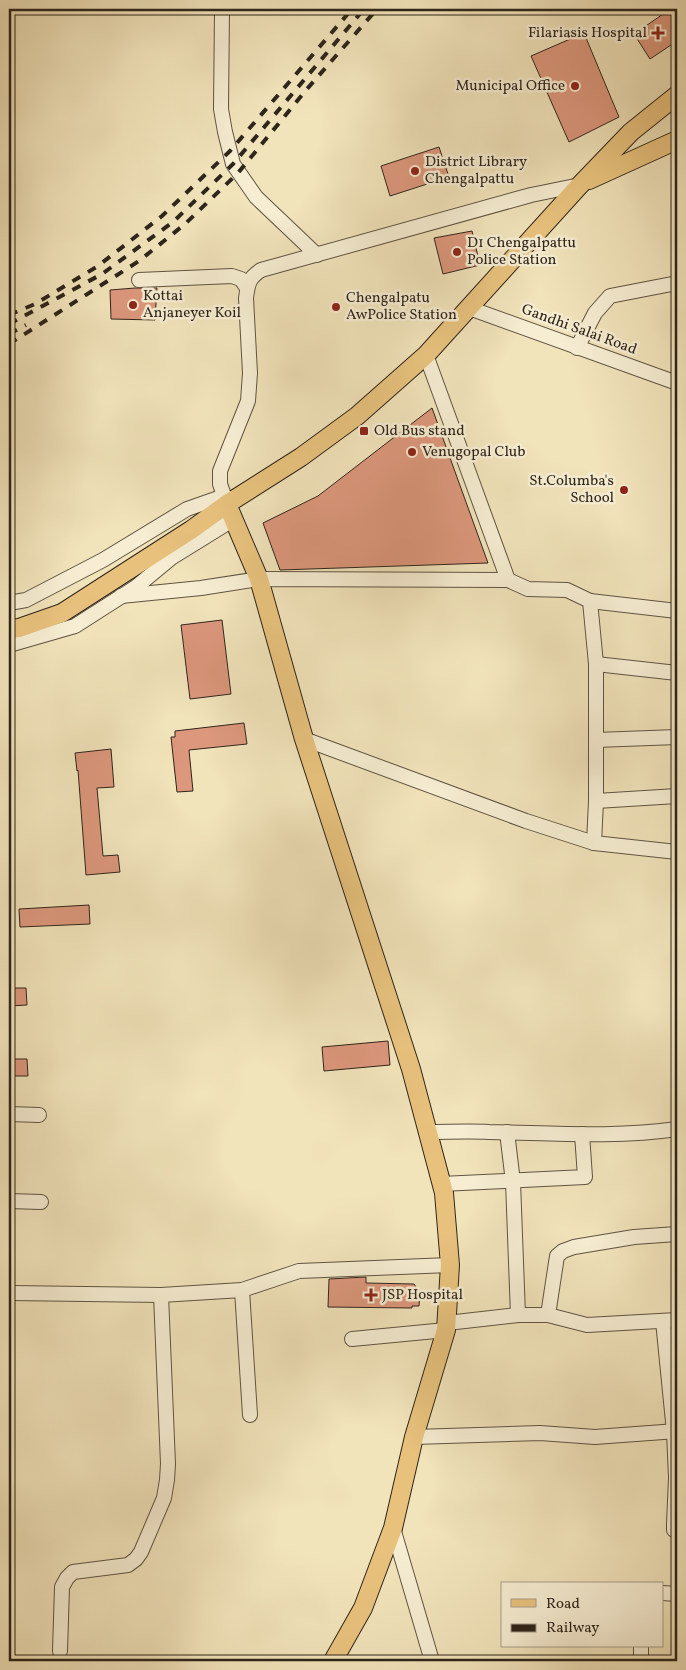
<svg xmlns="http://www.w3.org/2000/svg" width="686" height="1670" font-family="Vollkorn,serif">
  <rect width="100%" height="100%" fill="#f1e3ba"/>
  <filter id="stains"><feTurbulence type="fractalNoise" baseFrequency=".004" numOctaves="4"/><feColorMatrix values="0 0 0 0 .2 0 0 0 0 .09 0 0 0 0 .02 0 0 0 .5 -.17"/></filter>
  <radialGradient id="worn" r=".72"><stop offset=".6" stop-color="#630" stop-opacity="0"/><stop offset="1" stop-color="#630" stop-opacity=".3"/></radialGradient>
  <g fill="#dc977c" stroke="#2e251b">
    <polygon points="669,10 677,23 677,41 650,59 634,34"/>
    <polygon points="584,33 619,117 569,142 531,56"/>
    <polygon points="439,147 449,177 390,196 381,166"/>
    <polygon points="472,231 480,265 443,274 434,238"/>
    <polygon points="135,288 157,288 155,320 111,319 110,290"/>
    <polygon points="432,408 488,563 280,570 263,523 318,496"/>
    <polygon points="222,620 231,694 190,699 181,625"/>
    <polygon points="244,723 247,744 189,750 193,791 177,792 171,737 175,737 175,731"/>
    <polygon points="111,749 114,787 97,788 103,856 118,855 120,872 86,875 78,770 77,771 75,753"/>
    <polygon points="89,905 90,924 20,927 19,909"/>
    <polygon points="9,988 26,988 27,1005 9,1006"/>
    <polygon points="388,1041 390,1065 324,1071 322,1047"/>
    <polygon points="9,1059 27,1059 28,1076 9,1076"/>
    <polygon points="366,1277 366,1283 414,1284 420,1293 419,1306 412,1306 412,1308 328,1307 329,1279"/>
  </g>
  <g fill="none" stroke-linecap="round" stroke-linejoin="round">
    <g stroke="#5f5443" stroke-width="16">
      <g id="minor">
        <polyline points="222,9 221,109 225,132 233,164 256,197 317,255"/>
        <polyline points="139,280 232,276 241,279 247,288"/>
        <polyline points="469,308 677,383"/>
        <polyline points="577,348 595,313 610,296 677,283"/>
        <polyline points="426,355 508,580 528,589 567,590 590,601 596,664 596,801 594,843"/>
        <path d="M227,504L220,484V471L248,401L250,373L246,298C248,283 249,278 261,270L531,195L580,185"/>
        <polyline points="121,596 201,588 259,579 508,580"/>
        <polyline points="590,601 677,611"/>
        <polyline points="9,603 26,600 103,560 187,509 224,496"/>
        <polyline points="9,645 75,626 136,587 171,558 234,519"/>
        <polyline points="596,664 677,673"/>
        <polyline points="304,739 526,821 594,843 677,852"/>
        <polyline points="596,740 677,737"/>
        <polyline points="596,801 677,796"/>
        <polyline points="9,1114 39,1115"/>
        <path d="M428,1132C448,1132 469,1131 489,1132C552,1133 615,1138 677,1129"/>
        <polyline points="507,1132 513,1182 518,1315"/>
        <polyline points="441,1184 585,1177 582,1134"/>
        <polyline points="9,1201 41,1202"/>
        <polyline points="242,1290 250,1415"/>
        <polyline points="9,1293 161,1295 242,1290 299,1271 450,1265"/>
        <polyline points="548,1315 557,1256 563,1251 574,1247 634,1237 677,1234"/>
        <polyline points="663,1321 674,1432 676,1478 674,1524 674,1530 677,1530"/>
        <polyline points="447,1323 518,1315 548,1315 587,1325 677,1320"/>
        <polyline points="352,1339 446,1330"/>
        <polyline points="414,1437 540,1433 595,1437 677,1431"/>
        <polyline points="393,1528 432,1661"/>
        <polyline points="662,1593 677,1594"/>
        <polyline points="60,1651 62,1587 67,1578 73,1572 128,1565 136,1559 141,1552 164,1498 167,1480 168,1464 161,1295"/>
        <polyline points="641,1661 641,1646"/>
      </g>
    </g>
    <g stroke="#2e251b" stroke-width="20">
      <g id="major">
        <polyline points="589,180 677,140"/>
        <polyline points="227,504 259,579 304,739 411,1069 444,1193 450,1265 446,1330 414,1437 393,1528 363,1608 333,1661"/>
        <polyline points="9,629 19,628 62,613 191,530 227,504 301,457 357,416 426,355 580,185 631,132 677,95"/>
      </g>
    </g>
    <use href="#minor" stroke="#f6edd2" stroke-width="14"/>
    <use href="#major" stroke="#e8c27d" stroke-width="18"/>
    <g stroke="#2e251b" stroke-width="4" stroke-dasharray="9 9" stroke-linecap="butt">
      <polyline points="9,315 35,304 98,266 162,216 230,151 352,9"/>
      <polyline points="9,324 102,274 173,222 233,164 364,9"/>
      <polyline points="9,334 26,325"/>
      <polyline points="9,344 139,261 185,224 238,173 307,89 377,9"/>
    </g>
  </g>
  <g fill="#8f2418" stroke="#f6edd2" stroke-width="2">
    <path d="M655.5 25.5h5v5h5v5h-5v5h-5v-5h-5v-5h5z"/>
    <circle cx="575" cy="86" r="5"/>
    <circle cx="415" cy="171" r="5"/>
    <circle cx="457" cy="252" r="5"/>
    <circle cx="133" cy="305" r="5"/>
    <circle cx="336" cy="307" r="5"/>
    <rect x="359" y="426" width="10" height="10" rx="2.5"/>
    <circle cx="412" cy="452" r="5"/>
    <circle cx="624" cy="490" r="5"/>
    <path d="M368.5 1287.5h5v5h5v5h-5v5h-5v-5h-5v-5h5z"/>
  </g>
  <g text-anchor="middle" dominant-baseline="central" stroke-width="5" stroke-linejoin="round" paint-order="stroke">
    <g font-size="15" fill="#2e251b" stroke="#f6edd2" text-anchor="start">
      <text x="647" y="33" text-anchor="end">Filariasis Hospital</text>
      <text x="565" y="86" text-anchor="end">Municipal Office</text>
      <text x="425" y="162">District Library<tspan x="425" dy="17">Chengalpattu</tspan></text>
      <text x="467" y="243">D1 Chengalpattu<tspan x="467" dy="17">Police Station</tspan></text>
      <text x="143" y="296">Kottai<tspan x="143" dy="17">Anjaneyer Koil</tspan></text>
      <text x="346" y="298">Chengalpatu<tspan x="346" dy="17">AwPolice Station</tspan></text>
      <text x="374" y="431">Old Bus stand</text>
      <text x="422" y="452">Venugopal Club</text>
      <text x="614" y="481" text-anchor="end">St.Columba's<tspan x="614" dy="17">School</tspan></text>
      <text x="382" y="1295">JSP Hospital</text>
    </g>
    <g font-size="15" fill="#2e251b" stroke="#f6edd2">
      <text transform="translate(579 330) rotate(20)">Gandhi Salai Road</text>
    </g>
  </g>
  <rect width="686" height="1670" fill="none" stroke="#f1e3ba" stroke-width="30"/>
  <rect x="10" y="10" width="666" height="1650" fill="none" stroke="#2e251b" stroke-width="2.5"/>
  <rect x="15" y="15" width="656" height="1640" fill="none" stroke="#2e251b"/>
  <rect x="501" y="1582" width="162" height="65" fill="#f6edd2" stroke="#a69d89"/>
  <rect x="511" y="1599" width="25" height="8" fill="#e8c27d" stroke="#a69d89"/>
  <text x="546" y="1608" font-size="15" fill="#2e251b">Road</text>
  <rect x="511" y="1624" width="25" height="8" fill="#2e251b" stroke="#a69d89"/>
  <text x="546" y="1632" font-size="15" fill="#2e251b">Railway</text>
  <rect width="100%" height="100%" filter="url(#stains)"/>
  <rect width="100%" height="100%" fill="url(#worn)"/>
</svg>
